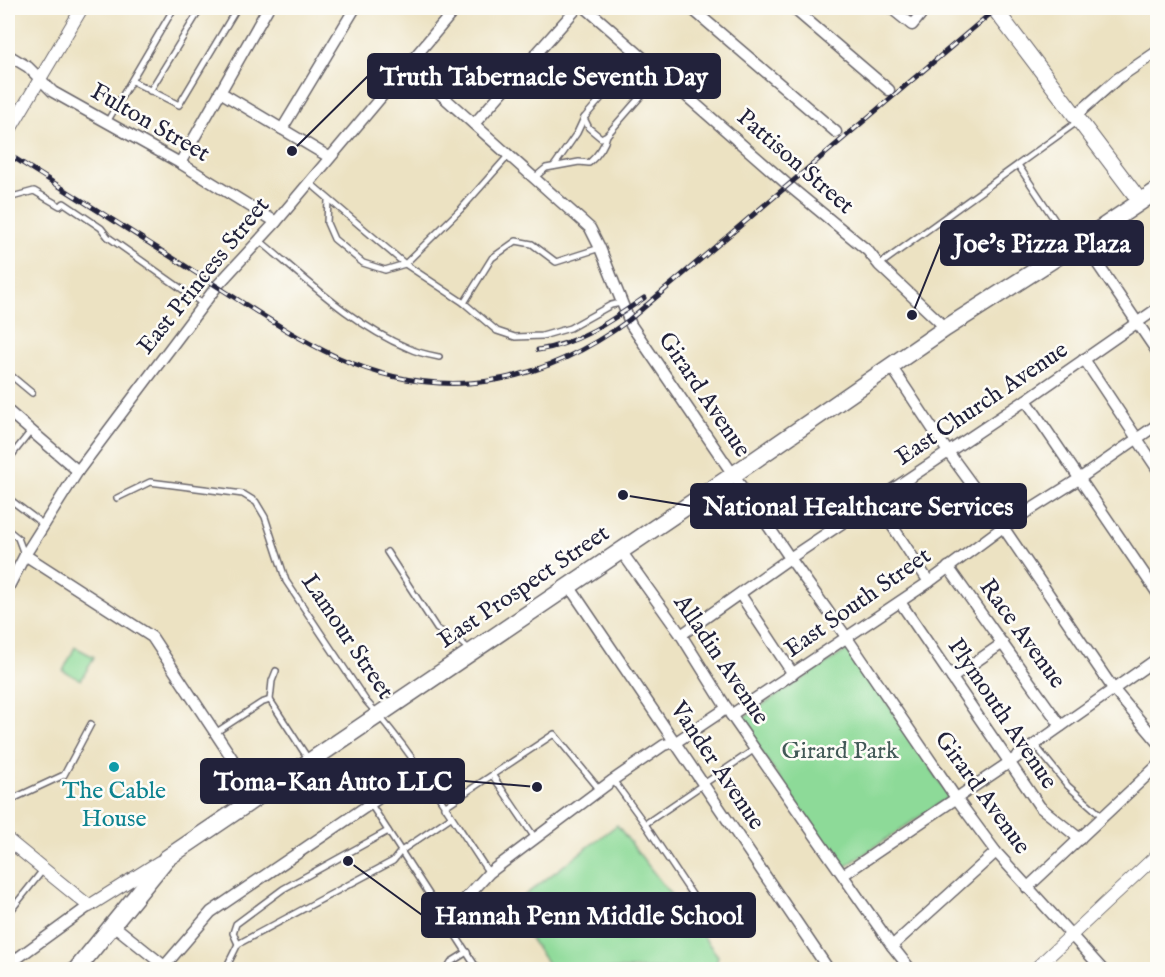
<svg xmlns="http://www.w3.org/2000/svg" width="1165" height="977" font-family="'IM FELL English',serif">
  <rect width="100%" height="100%" fill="#fdfcf7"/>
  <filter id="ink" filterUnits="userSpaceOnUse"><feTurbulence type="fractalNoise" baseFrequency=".0167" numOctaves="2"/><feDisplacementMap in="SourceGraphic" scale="12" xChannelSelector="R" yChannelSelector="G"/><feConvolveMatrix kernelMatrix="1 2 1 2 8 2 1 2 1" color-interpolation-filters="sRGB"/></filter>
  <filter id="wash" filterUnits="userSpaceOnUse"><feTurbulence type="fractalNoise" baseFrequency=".008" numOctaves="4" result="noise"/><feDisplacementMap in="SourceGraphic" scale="24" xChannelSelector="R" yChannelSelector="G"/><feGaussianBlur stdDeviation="1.35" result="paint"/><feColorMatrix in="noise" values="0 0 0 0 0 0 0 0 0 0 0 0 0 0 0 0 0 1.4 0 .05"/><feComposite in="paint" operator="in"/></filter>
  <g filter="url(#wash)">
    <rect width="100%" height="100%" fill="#ece2c2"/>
    <g fill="#8dda98" stroke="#587e6a" stroke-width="1.5">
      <polygon points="75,647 94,657 81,680 63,671"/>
      <polygon points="850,648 950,796 842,869 739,720"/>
      <polygon points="617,825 718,956 715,969 552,969 508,908"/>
    </g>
  </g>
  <g filter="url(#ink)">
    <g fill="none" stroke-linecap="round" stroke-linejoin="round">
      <g stroke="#69656a" stroke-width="8">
        <g id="service">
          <polyline points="639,54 584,118 589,128 601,138 607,135 661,73"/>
          <polyline points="132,81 179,105 237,8"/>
          <polyline points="150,91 201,8"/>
          <polyline points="107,122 174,8"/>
          <polyline points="1018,165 1072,246"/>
          <polyline points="554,166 577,133 584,118"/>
          <path d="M534,178L546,168L579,162L589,163C598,155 605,146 607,135"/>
          <polyline points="310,183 405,264 464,303 497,331 515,337 542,336 570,328 611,305 621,303"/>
          <polyline points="8,194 12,197 8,203"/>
          <polyline points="12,197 34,191 60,206 64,203 101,228 108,237 203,304"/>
          <polyline points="328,200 327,223 334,239 363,263 385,270 405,264 462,208 509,155"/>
          <path d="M259,240C305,278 352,325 408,348C418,353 429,355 439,357"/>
          <polyline points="879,265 1077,122"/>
          <polyline points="464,303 492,258 516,241 532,244 556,262 600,248"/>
          <polyline points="8,373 32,393"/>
          <polyline points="8,460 31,431"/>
          <polyline points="8,498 44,525"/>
          <path d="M117,498L150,482L243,494L256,502L265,517L286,581L366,701C413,752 450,815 489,873"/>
          <polyline points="8,530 18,538 24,554"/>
          <polyline points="387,552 437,629 456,638 470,650"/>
          <polyline points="276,671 272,681 270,700 309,760"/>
          <polyline points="215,733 261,703 270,700"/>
          <polyline points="1035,745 1068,786 1103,817"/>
          <polyline points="493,776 535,838"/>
          <polyline points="613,780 645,824 705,914"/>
          <polyline points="8,801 64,775 91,724"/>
          <polyline points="370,803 478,970"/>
          <polyline points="444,807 554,734 600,790"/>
          <polyline points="645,824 755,749"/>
          <polyline points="388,831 283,889 236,924 233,933 238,944 393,861 401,851 451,817"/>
          <polyline points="8,914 43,870"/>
          <polyline points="225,970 238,944"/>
          <polyline points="446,970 451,962 467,952"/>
        </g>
      </g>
      <g stroke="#69656a" stroke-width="13">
        <g id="minor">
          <polyline points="586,8 788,185 868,251 879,265 946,328"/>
          <polyline points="691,8 836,132"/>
          <polyline points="793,8 889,90"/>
          <polyline points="891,8 912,25 926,8"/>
          <polyline points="8,55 28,67 53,92 180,163 276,222"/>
          <polyline points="409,66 590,228 600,248 631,325 790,558 847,638 956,798 996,852 1103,970"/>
          <polyline points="220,92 329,157"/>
          <polyline points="1075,116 1117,79 1158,51"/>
          <polyline points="474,124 577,8"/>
          <polyline points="282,129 355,8"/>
          <polyline points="180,163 268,8"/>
          <polyline points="1082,241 1158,353"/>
          <polyline points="1084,359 1158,470"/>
          <polyline points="891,366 948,452 1003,527 1114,690 1158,742"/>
          <polyline points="1026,400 1158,594"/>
          <polyline points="8,411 78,471"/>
          <polyline points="876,501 929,582"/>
          <polyline points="621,551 681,635 731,715 892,946 911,970"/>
          <polyline points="25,555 152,637 257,796"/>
          <polyline points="948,567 1061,726"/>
          <polyline points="569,586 829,970"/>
          <polyline points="8,588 25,555 78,471 217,286 276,222 456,8"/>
          <polyline points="740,594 793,674"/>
          <polyline points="900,602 1040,807 1080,839"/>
          <polyline points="681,635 790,558 1026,400 1158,308"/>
          <polyline points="952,678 1003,643"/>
          <polyline points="731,715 929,582 1003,527 1079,479 1158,424"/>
          <polyline points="843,875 1010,762 1158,658"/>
          <polyline points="1027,888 1158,765"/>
          <polyline points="446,920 489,873 613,780 664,745 676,742 727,708"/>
          <polyline points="112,924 168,969"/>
          <polyline points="892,946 996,852"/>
          <polyline points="8,965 89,906"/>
          <polyline points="161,970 211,912 420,770"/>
        </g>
      </g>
      <g stroke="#69656a" stroke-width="14">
        <g id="tertiary">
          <polyline points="8,133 82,8"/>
          <polyline points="8,840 89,906 159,862"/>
          <polyline points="1034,970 1158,854"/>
        </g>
      </g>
      <g stroke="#69656a" stroke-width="17">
        <polyline id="secondary" points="994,8 1140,201"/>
      </g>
      <g stroke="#69656a" stroke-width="19">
        <polyline id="primary" points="76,970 167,858 733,475 946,328 1082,241 1158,190"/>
      </g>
      <use href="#service" stroke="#fff" stroke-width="5"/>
      <use href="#minor" stroke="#fff" stroke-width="10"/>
      <use href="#tertiary" stroke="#fff" stroke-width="12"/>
      <use href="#secondary" stroke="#fff" stroke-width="15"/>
      <use href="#primary" stroke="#fff" stroke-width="16"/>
      <g stroke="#22223b" stroke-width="5">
        <g id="rail">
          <path d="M8,154C73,195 139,236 204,278C247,305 291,336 337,357C441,404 539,386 629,320L997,8"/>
          <path d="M538,350C579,344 610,321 644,298"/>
        </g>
      </g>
      <use href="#rail" stroke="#fdfcf7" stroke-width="3" stroke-dasharray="9" stroke-linecap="butt"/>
    </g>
  </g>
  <circle fill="#0f9aa8" stroke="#fdfcf7" stroke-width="2" cx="114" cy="767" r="6"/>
  <g text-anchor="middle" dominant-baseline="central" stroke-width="5" stroke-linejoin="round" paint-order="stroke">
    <g font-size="24" fill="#22223b" stroke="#fdfcf7">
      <text transform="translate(150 123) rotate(30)">Fulton Street</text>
      <text transform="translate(795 162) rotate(41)">Pattison Street</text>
      <text transform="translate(204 276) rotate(-51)">East Princess Street</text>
      <text transform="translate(704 395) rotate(56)">Girard Avenue</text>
      <text transform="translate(982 404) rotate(-34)">East Church Avenue</text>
      <text transform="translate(524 587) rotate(-34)">East Prospect Street</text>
      <text transform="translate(858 603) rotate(-35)">East South Street</text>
      <text transform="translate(1022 634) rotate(54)">Race Avenue</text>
      <text transform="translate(347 637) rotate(56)">Lamour Street</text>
      <text transform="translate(721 660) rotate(56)">Alladin Avenue</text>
      <text transform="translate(1002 714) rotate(56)">Plymouth Avenue</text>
      <text transform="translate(717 766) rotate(56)">Vander Avenue</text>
      <text transform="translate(982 793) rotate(54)">Girard Avenue</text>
    </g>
    <g font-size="24" fill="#425957" stroke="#fdfcf7">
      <text x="840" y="751">Girard Park</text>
    </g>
    <g font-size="24" fill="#0d838f" stroke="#fdfcf7">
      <text x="114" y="791">The Cable<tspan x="114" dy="28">House</tspan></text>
    </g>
  </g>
  <path fill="none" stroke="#22223b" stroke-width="2" d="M292 151L368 76M912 315L941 243M623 495L691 506M537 787L464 781M348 861L422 915"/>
  <g fill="#22223b" stroke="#fdfcf7" stroke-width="2">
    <circle cx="292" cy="151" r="6"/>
    <circle cx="912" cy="315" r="6"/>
    <circle cx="623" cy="495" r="6"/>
    <circle cx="537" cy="787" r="6"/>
    <circle cx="348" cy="861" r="6"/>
  </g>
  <g fill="#22223b" stroke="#22223b" stroke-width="2">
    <rect x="368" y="54" width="352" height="44" rx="6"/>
    <rect x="941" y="221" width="202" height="44" rx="6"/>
    <rect x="691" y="484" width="335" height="44" rx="6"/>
    <rect x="201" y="759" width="263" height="44" rx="6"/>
    <rect x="422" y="893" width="333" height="44" rx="6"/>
  </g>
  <g font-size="26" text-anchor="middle" font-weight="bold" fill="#fff">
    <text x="544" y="85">Truth Tabernacle Seventh Day</text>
    <text x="1042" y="252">Joe's Pizza Plaza</text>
    <text x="858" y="515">National Healthcare Services</text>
    <text x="333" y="790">Toma-Kan Auto LLC</text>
    <text x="589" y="924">Hannah Penn Middle School</text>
  </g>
  <rect width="1165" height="977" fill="none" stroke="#fdfcf7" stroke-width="30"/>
</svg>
